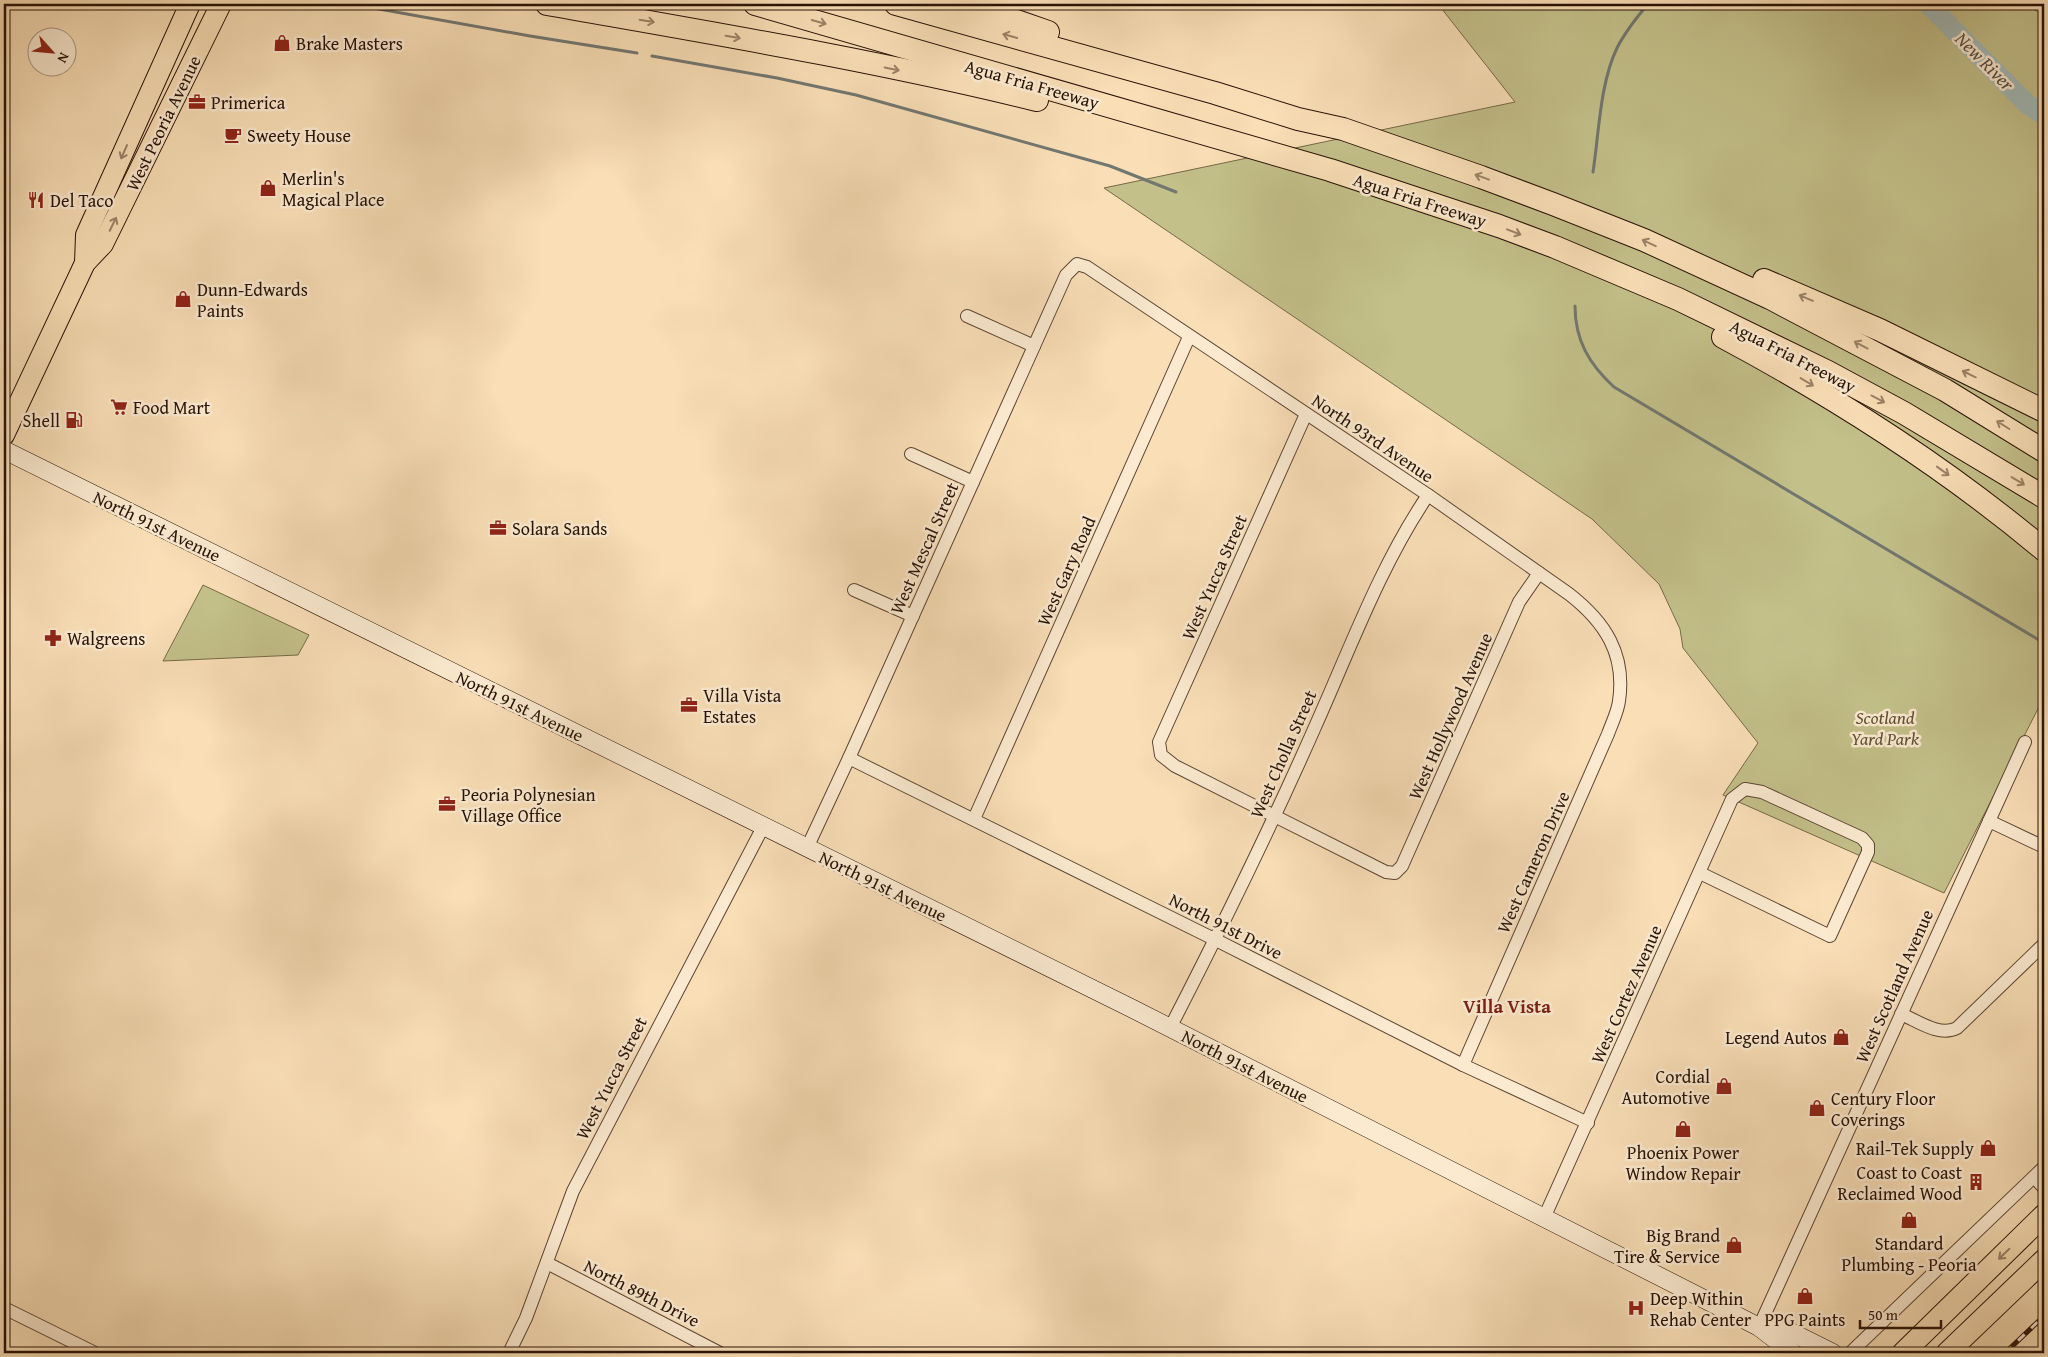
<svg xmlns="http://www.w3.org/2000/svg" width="2048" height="1357" font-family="'Gentium Book Plus',serif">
  <rect width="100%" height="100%" fill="#f9deb6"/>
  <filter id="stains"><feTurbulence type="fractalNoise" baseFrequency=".004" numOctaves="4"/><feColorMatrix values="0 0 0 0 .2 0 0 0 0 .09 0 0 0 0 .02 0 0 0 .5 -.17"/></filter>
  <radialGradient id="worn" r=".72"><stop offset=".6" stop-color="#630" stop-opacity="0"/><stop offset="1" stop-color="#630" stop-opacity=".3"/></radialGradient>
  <g fill="#c3c08a" stroke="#766948">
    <polygon points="1438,4 2029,4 2044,18 2044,697 1944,893 1723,795 1758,743 1683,648 1680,629 1659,584 1592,519 1104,188 1515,102"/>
    <polygon points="203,585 309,635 298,655 163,661"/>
  </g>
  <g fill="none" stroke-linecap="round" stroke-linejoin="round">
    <g stroke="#717771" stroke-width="3">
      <polyline points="351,4 530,36 637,53"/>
      <polyline points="652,56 777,78 856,95 1110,166 1176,192"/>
      <path d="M1593,172C1599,133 1600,83 1617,48C1625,32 1637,17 1648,4"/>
      <path d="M1575,306C1575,340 1589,364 1614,387L2044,643"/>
    </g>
    <polyline stroke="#a1bab8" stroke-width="20" points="1928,4 2027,104 2044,115"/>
    <g stroke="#5c4533" stroke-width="14">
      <g id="minor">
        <polyline points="967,316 1034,346"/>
        <polyline points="1306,414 1159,742 1161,755 1175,766 1386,872 1395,873 1402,866 1519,602 1539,573"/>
        <polyline points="911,454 973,482"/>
        <polyline points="854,590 913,616"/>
        <polyline points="849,758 1214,939 1463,1065 1588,1123"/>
        <polyline points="974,819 1189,337"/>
        <polyline points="1989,821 2044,847"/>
        <path d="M807,848L849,758L1066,275L1077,264L1087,267L1428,495L1569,594C1605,622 1626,654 1619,701C1618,711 1612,723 1608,734L1463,1065"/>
        <path d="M1901,1014C1918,1021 1939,1037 1957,1028L2044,944"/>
        <path d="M1170,1028C1221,929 1270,829 1315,727C1350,649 1380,566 1428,495"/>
        <polyline points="2034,1177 2044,1188"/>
        <polyline points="1544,1218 1732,799 1745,789 1762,792 1862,838 1868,845 1868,852 1830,936 1700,873"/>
        <polyline points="547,1263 720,1353"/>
        <polyline points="4,1308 95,1353"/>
        <polyline points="1759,1327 2025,742"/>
        <polyline points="509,1353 526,1318 573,1191 763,827"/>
        <polyline points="1850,1353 2044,1167"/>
      </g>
    </g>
    <g stroke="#281207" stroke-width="19">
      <g id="secondary">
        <polyline points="4,450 1133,1009 1759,1327 1793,1353"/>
        <polyline points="1759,1327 1793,1333 1833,1353"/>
      </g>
    </g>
    <g stroke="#281207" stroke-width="22">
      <g id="primary">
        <polyline points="85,263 86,235 190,4"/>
        <polyline points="4,435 85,263 103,244 221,4"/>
      </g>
    </g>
    <g stroke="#281207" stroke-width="23">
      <g id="trunk">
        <polyline points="1903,1353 2044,1215"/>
        <polyline points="1947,1353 2044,1260"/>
      </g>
    </g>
    <g stroke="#281207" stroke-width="24">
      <g id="motorway">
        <path d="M547,4C711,33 875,60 1037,100"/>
        <polyline points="755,4 1330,170 1499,226 1555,247 1678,299 1828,372 1904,413 2044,497"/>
        <polyline points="896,4 1215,93 1298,119 1343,129 1481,177 1553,204 1644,240 1770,298 1945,390 2044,451"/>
        <polyline points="968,4 1048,32"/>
        <polyline points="1764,280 1880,330 2044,411"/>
        <path d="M1723,337C1837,398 1945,467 2044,550"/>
      </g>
    </g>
    <use href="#minor" stroke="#fbead0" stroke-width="12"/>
    <use href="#secondary" stroke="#fbead0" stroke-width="18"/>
    <use href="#primary" stroke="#f9deb6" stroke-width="20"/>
    <use href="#trunk" stroke="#f9deb6" stroke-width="21"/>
    <use href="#motorway" stroke="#f9deb6" stroke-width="22"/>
    <g stroke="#281207" stroke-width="5">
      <polyline id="rail" points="2005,1353 2044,1316"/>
    </g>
    <use href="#rail" stroke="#fbead0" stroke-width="3" stroke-dasharray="9" stroke-linecap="butt"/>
  </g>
  <defs><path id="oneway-shaft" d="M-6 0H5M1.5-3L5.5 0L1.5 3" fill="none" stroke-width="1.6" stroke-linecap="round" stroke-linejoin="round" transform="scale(1.25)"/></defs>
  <g stroke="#9b8267">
    <use href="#oneway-shaft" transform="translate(647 21) rotate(10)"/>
    <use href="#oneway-shaft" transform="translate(819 22) rotate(16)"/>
    <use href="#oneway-shaft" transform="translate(1010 36) rotate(-164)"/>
    <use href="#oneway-shaft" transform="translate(733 37) rotate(10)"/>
    <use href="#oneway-shaft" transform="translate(892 69) rotate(12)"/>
    <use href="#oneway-shaft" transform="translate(124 152) rotate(114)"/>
    <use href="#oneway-shaft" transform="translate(1482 177) rotate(-160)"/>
    <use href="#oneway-shaft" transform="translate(113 224) rotate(-64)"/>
    <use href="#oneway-shaft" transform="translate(1514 232) rotate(21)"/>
    <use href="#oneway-shaft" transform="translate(1649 243) rotate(-155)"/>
    <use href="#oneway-shaft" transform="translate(1806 298) rotate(-157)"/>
    <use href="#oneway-shaft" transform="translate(1861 345) rotate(-152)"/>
    <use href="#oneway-shaft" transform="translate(1969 374) rotate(-154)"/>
    <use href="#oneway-shaft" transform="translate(1807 382) rotate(31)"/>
    <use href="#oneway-shaft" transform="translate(1878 399) rotate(28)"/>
    <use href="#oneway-shaft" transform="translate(2003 425) rotate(-148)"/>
    <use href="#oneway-shaft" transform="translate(1943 471) rotate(36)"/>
    <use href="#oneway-shaft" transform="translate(2018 481) rotate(31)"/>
    <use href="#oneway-shaft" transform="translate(2004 1254) rotate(136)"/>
  </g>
  <defs>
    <g id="shop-bare" transform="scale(1.35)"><path d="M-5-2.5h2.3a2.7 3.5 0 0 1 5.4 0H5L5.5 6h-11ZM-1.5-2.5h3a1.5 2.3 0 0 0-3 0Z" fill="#8f2418" stroke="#fbead0" stroke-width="2.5" paint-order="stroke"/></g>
    <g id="office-bare" transform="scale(1.35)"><path d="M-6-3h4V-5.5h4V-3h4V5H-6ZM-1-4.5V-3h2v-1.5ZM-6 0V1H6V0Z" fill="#8f2418" stroke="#fbead0" stroke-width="2.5" paint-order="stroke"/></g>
    <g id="cafe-bare" transform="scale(1.35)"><path d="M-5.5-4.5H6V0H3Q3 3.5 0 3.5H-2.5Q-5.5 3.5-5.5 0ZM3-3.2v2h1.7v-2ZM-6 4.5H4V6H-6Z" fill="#8f2418" stroke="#fbead0" stroke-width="2.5" paint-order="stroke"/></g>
    <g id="restaurant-bare" transform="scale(1.35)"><path d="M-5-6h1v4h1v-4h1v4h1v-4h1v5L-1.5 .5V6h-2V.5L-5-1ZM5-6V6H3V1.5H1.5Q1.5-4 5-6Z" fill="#8f2418" stroke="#fbead0" stroke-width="2.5" paint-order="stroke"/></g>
    <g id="supermarket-bare" transform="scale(1.35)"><path d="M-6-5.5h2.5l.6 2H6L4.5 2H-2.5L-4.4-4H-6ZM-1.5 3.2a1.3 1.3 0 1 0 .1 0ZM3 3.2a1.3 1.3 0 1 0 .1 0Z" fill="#8f2418" stroke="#fbead0" stroke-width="2.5" paint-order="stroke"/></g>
    <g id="fuel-bare" transform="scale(1.35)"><path d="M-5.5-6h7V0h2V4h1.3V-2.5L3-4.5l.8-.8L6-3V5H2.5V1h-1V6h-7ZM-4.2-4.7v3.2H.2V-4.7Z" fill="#8f2418" stroke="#fbead0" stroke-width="2.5" paint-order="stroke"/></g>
    <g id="pharmacy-bare" transform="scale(1.35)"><path d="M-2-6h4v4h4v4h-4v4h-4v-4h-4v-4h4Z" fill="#8f2418" stroke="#fbead0" stroke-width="2.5" paint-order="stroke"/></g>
    <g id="building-bare" transform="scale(1.35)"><path d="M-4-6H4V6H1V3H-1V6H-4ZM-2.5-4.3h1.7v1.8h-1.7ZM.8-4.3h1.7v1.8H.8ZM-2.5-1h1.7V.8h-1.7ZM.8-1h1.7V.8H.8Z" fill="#8f2418" stroke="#fbead0" stroke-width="2.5" paint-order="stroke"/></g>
    <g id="hospital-bare" transform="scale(1.35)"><path d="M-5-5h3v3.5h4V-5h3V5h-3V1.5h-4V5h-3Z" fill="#8f2418" stroke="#fbead0" stroke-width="2.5" paint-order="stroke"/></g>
  </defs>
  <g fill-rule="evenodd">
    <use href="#shop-bare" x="282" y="43"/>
    <use href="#office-bare" x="197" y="102"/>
    <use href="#cafe-bare" x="233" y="135"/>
    <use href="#shop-bare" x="268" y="188"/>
    <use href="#restaurant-bare" x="36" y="200"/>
    <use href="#shop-bare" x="183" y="299"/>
    <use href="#supermarket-bare" x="119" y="407"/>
    <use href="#fuel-bare" x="74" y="420"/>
    <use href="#office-bare" x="498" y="528"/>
    <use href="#pharmacy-bare" x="53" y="638"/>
    <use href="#office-bare" x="689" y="705"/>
    <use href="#office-bare" x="447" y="804"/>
    <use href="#shop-bare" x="1841" y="1037"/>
    <use href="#shop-bare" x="1724" y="1086"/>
    <use href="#shop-bare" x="1817" y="1108"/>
    <use href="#shop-bare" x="1683" y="1129"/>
    <use href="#shop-bare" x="1988" y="1148"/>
    <use href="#building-bare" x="1976" y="1182"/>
    <use href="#shop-bare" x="1909" y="1220"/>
    <use href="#shop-bare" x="1734" y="1245"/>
    <use href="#shop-bare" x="1805" y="1296"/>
    <use href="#hospital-bare" x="1636" y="1308"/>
  </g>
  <g text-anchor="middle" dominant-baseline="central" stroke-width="5" stroke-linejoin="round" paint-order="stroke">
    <g font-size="18" fill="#281207" stroke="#fbead0" text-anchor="start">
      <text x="296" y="43">Brake Masters</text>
      <text x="211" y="102">Primerica</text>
      <text x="247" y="135">Sweety House</text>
      <text x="282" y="178">Merlin's<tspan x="282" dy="21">Magical Place</tspan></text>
      <text x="50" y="200">Del Taco</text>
      <text x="197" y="289">Dunn-Edwards<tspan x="197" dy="21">Paints</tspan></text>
      <text x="133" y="407">Food Mart</text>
      <text x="60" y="420" text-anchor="end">Shell</text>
      <text x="512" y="528">Solara Sands</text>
      <text x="67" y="638">Walgreens</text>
      <text x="703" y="695">Villa Vista<tspan x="703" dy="21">Estates</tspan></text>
      <text x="461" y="794">Peoria Polynesian<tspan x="461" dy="21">Village Office</tspan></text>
      <text x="1827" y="1037" text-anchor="end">Legend Autos</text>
      <text x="1710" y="1076" text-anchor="end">Cordial<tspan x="1710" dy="21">Automotive</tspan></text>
      <text x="1831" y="1098">Century Floor<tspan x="1831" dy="21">Coverings</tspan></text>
      <text x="1974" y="1148" text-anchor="end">Rail-Tek Supply</text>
      <text x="1683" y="1152" text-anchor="middle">Phoenix Power<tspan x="1683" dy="21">Window Repair</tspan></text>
      <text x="1962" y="1172" text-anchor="end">Coast to Coast<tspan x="1962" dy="21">Reclaimed Wood</tspan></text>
      <text x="1720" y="1235" text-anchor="end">Big Brand<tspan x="1720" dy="21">Tire &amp; Service</tspan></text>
      <text x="1909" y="1243" text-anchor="middle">Standard<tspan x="1909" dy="21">Plumbing - Peoria</tspan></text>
      <text x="1650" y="1298">Deep Within<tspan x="1650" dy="21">Rehab Center</tspan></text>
      <text x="1805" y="1319" text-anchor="middle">PPG Paints</text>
    </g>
    <g font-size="18" fill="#281207" stroke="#fbead0">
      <text transform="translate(1032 84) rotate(16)">Agua Fria Freeway</text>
      <text transform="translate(163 123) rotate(-64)">West Peoria Avenue</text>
      <text transform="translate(1420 200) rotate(18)">Agua Fria Freeway</text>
      <text transform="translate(1793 356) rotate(27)">Agua Fria Freeway</text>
      <text transform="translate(1373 438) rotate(34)">North 93rd Avenue</text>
      <text transform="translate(157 526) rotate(26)">North 91st Avenue</text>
      <text transform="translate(924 548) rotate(-66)">West Mescal Street</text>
      <text transform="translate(1066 571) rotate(-66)">West Gary Road</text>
      <text transform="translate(1214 577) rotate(-66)">West Yucca Street</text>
      <text transform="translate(520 706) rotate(26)">North 91st Avenue</text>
      <text transform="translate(1450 716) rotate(-66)">West Hollywood Avenue</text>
      <text transform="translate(1283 754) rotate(-66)">West Cholla Street</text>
      <text transform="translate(1533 862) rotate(-66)">West Cameron Drive</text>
      <text transform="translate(883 886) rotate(26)">North 91st Avenue</text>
      <text transform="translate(1226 926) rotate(27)">North 91st Drive</text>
      <text transform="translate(1894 986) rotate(-66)">West Scotland Avenue</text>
      <text transform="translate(1626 994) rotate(-66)">West Cortez Avenue</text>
      <text transform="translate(1245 1066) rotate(27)">North 91st Avenue</text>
      <text transform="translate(611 1078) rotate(-63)">West Yucca Street</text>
      <text transform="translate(642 1293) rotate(27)">North 89th Drive</text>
    </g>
    <g font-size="18" font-style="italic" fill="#5e4f35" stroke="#fbead0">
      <text x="1885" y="717">Scotland<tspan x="1885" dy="21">Yard Park</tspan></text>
    </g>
    <g font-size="19" font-style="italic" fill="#524d45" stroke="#fbead0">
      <text transform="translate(1985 61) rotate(45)">New River</text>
    </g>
    <g font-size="19" font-weight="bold" fill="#7a1f14" stroke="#fbead0">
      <text x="1507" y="1006">Villa Vista</text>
    </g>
  </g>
  <rect width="2048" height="1357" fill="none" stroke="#f9deb6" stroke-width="20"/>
  <rect x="5" y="5" width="2038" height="1347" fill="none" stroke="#281207" stroke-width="2.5"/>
  <rect x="10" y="10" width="2028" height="1337" fill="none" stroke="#281207"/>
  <g transform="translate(52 52) rotate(117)"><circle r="24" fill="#fbead0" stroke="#a79480"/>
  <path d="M0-4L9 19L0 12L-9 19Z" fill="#8f2418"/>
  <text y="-8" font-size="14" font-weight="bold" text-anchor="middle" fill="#281207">N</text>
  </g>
  <path d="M1860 1320v8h81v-8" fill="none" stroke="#281207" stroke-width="2.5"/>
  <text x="1868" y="1320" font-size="15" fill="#281207" stroke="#fbead0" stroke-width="4" paint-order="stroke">50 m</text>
  <rect width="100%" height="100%" filter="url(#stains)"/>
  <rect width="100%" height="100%" fill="url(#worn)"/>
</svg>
